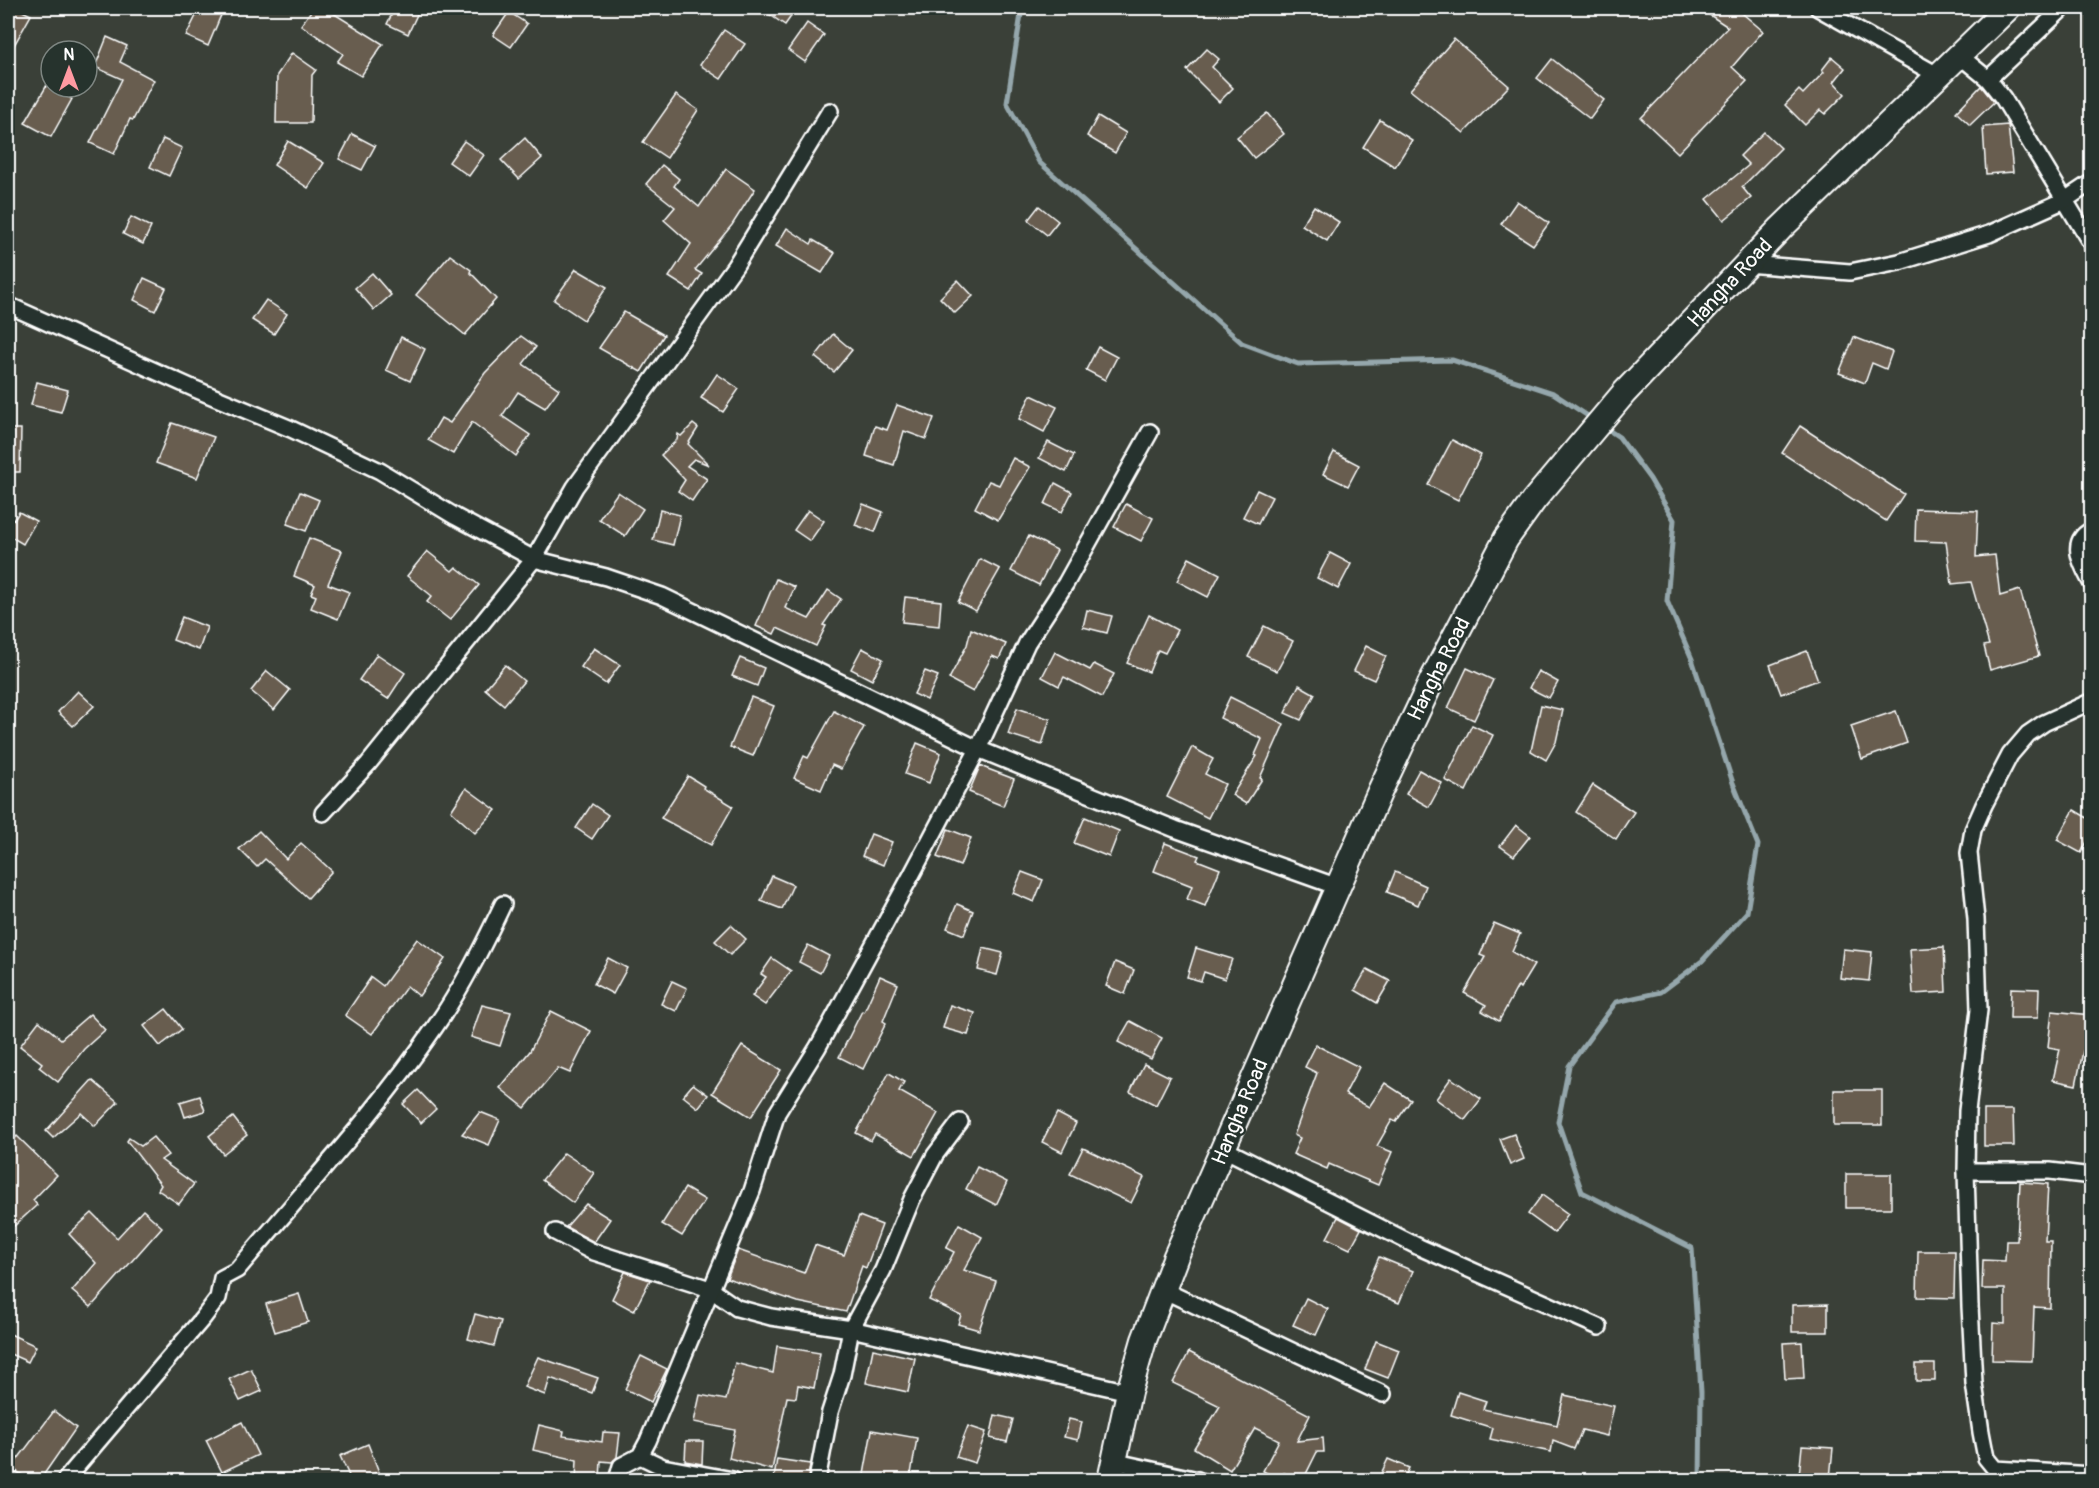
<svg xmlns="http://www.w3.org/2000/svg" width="2099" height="1488" font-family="Pangolin,sans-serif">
  <rect width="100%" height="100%" fill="#3a4038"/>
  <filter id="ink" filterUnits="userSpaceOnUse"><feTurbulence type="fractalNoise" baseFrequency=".0167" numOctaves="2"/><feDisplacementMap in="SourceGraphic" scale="12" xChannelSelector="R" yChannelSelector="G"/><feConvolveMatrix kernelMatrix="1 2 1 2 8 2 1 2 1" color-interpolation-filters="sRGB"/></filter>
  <g filter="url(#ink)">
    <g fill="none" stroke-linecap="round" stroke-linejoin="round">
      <g stroke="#95a7ac" stroke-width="5">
        <polyline points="1022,8 1007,103 1039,162 1242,343 1298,364 1452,360 1553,393 1594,420"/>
        <polyline points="1604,427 1619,437 1650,479 1674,520 1667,601 1692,659 1733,783 1758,845 1747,912 1702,961 1661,992 1616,1002 1569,1066 1558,1122 1582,1192 1692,1248 1701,1392 1700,1480"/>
      </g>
    </g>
    <g fill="#675d50" stroke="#fff" stroke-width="1.5">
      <polygon points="8,8 16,8 31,15 8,56"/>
      <polygon points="200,8 224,8 208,46 186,36"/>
      <polygon points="313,8 325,8 383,44 361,76 337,62 343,54 301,25"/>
      <polygon points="395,8 420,8 408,34 387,24"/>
      <polygon points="760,8 797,8 785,25"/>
      <polygon points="1699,8 1736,8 1763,31 1732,67 1747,81 1678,153 1641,118 1728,27"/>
      <polygon points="509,12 527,24 511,47 493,35"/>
      <polygon points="807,23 824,35 805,62 788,50"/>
      <polygon points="724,30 745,44 721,79 700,65"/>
      <polygon points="107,37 127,46 120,62 154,80 133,120 130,119 114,154 90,143 122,79 95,67"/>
      <polygon points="1454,39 1509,86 1464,133 1410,90"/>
      <polygon points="1207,49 1219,59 1212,67 1233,88 1219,102 1187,70"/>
      <polygon points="292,53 316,70 312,75 311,123 276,123 277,75"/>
      <polygon points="1832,57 1845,68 1834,82 1845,94 1825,114 1820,110 1805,125 1785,105 1799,90 1803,94 1824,72 1822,70"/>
      <polygon points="1552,59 1604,100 1590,119 1537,78"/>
      <polygon points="47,85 72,99 51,137 25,123"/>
      <polygon points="1981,86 1994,102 1970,125 1956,112"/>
      <polygon points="676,95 698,110 667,158 643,142"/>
      <polygon points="1267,113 1284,134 1254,158 1237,137"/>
      <polygon points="1098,116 1126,133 1115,153 1087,136"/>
      <polygon points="1380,120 1412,140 1395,167 1363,147"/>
      <polygon points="2008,125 2013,172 1986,174 1983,127"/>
      <polygon points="1764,132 1781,148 1742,187 1751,198 1724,220 1707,199 1749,165 1740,156"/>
      <polygon points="352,134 375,146 362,170 339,159"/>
      <polygon points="525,138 542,158 519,179 501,160"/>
      <polygon points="163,139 182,148 169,176 150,167"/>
      <polygon points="288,141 324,163 308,188 274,165"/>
      <polygon points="464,141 484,155 469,176 449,162"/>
      <polygon points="662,165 679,179 674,186 699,207 726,169 755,189 732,225 695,270 702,274 691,291 669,277 691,244 664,220 675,207 646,184"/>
      <polygon points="1517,201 1549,223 1533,245 1501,224"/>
      <polygon points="1039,206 1058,221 1047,235 1028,220"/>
      <polygon points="1314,206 1339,222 1327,241 1302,225"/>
      <polygon points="131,217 151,227 143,244 123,234"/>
      <polygon points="787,228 811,244 813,240 835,253 822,273 776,246"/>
      <polygon points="450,255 471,270 470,272 496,299 465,335 416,295"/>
      <polygon points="576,269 607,287 584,320 554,300"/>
      <polygon points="372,273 391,295 374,310 355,288"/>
      <polygon points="144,278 166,288 155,311 134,300"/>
      <polygon points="958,280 973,296 955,313 940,298"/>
      <polygon points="266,300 287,314 274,334 252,320"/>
      <polygon points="624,312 664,335 641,372 599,348"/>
      <polygon points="833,334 852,350 834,372 815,357"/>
      <polygon points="521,336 536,347 523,364 559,389 545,408 518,392 502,416 530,435 516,456 472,422 453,454 428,440 441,418 450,423 485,373"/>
      <polygon points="401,337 425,349 410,381 386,370"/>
      <polygon points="1854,337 1892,352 1886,369 1872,363 1865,383 1839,373"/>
      <polygon points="1098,347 1117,357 1105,380 1086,370"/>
      <polygon points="717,374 739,389 723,412 701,398"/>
      <polygon points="37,382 68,390 61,412 31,405"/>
      <polygon points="1031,395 1057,407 1044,432 1019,419"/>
      <polygon points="897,405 934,418 926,439 904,431 894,465 866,456 875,426 887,430"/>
      <polygon points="172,423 214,437 197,478 156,463"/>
      <polygon points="693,424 698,428 688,444 709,465 694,459 687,466 707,479 692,501 678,491 685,480 661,455 677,440 678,434 681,436"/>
      <polygon points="1800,426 1904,494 1886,521 1782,453"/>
      <polygon points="8,429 21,429 20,472 8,472"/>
      <polygon points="1452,440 1481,455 1458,500 1428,485"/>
      <polygon points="1048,442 1074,455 1066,472 1039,458"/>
      <polygon points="1334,452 1359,465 1348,486 1323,474"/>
      <polygon points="1013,458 1030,467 998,520 975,508 989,481 999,485"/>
      <polygon points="1055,483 1072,492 1062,512 1045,504"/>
      <polygon points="1257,490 1272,497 1258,524 1243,517"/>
      <polygon points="300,492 319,500 306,531 287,524"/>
      <polygon points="618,492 643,509 625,536 599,519"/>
      <polygon points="863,504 883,512 875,532 855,525"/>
      <polygon points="1126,504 1153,518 1141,541 1114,527"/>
      <polygon points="1916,509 1978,511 1976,557 1995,555 2000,596 2020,590 2039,656 1990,670 1984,646 1989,645 1971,582 1952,584 1946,542 1915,541"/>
      <polygon points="660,510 680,515 673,545 653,540"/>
      <polygon points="808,510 824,521 810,541 794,530"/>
      <polygon points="19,512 36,521 23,544 8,535 8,515 14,520"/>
      <polygon points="1029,536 1057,550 1039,585 1011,571"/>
      <polygon points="309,538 342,551 328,584 349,592 338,619 311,608 316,596 311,594 315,585 294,576"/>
      <polygon points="427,551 452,571 456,567 479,585 450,620 427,602 432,596 407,576"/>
      <polygon points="1330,553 1351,564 1338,589 1317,578"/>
      <polygon points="1189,558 1220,574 1208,597 1177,581"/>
      <polygon points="980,559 1000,569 976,611 958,602"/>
      <polygon points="776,579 795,587 785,608 809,619 828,590 841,599 823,625 826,626 816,646 777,628 774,634 756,626"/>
      <polygon points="905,597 941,601 939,626 902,622"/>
      <polygon points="1087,610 1112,616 1107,633 1083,627"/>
      <polygon points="1149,615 1177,630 1165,653 1158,650 1149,672 1127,663"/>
      <polygon points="182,617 207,627 199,650 173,640"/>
      <polygon points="1264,626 1293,641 1277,671 1248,657"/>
      <polygon points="971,629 1006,644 999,659 992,656 973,692 949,679 967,645"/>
      <polygon points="1366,646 1386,656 1374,680 1354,671"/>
      <polygon points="594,648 620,665 606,684 581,667"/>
      <polygon points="862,648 883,659 872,680 851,669"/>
      <polygon points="1807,651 1818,680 1781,694 1770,665"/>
      <polygon points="1055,652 1090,670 1094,664 1114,674 1102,697 1064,677 1059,686 1042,677"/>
      <polygon points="377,654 405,673 388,699 359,680"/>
      <polygon points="740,658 764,668 757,686 732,676"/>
      <polygon points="505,665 524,681 504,705 485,689"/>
      <polygon points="1467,668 1493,680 1474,720 1448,708"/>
      <polygon points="267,671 290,690 274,710 251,691"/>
      <polygon points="925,671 938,676 927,700 914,694"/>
      <polygon points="1538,671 1558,682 1549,698 1529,688"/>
      <polygon points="1299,685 1315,694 1301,720 1285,713"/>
      <polygon points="78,691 94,706 73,726 58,712"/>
      <polygon points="751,697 774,706 753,756 730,747"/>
      <polygon points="1230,697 1284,724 1260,778 1262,779 1246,804 1232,795 1257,756 1255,755 1262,739 1220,718"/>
      <polygon points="1541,705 1563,710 1556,742 1546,760 1531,751"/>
      <polygon points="1017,708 1050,719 1042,745 1008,734"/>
      <polygon points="834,711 864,727 841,769 832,765 821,790 794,778 804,756 808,758"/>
      <polygon points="1896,711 1907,743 1862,759 1851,726"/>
      <polygon points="1472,725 1493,735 1466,791 1445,780"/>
      <polygon points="917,743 941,753 929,783 905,774"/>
      <polygon points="1192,747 1213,759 1205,774 1225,784 1208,818 1167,797"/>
      <polygon points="980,766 1014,779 1003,806 969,792"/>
      <polygon points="1419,770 1442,783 1429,807 1406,794"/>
      <polygon points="688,776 704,786 703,788 733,806 711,845 661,818"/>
      <polygon points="1593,785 1634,812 1616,839 1576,812"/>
      <polygon points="466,788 496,810 475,833 451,811"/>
      <polygon points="592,804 608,815 592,839 576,828"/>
      <polygon points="2074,810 2091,820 2091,834 2081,853 2057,840"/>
      <polygon points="1085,817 1119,831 1109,857 1074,843"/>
      <polygon points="1516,825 1530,836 1514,856 1500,846"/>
      <polygon points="948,829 971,838 960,866 937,857"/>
      <polygon points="259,831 286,859 301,843 332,871 308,898 265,859 257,867 239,849"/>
      <polygon points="871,834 892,842 883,865 862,856"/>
      <polygon points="1165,843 1199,856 1197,860 1220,869 1205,906 1187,899 1192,886 1154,871"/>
      <polygon points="1022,872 1043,880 1034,902 1013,893"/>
      <polygon points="1395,872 1426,886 1418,905 1387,892"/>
      <polygon points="772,876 793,885 782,909 761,901"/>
      <polygon points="957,904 973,911 964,935 947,928"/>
      <polygon points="1494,923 1520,934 1512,952 1534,965 1520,988 1518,986 1499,1021 1482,1011 1486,1005 1464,993 1485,957 1480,955"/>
      <polygon points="731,925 746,939 730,955 715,941"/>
      <polygon points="417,939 445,959 419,996 407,986 372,1034 345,1015 371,977 383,986"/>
      <polygon points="808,945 829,956 820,973 799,962"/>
      <polygon points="1944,947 1946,992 1913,994 1910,949"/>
      <polygon points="983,948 1003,953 997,975 978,970"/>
      <polygon points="1196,948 1232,959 1225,979 1204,972 1201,981 1187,977"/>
      <polygon points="1843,949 1872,952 1869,981 1840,978"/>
      <polygon points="608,958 627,968 613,994 594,984"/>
      <polygon points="772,958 791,971 765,1005 752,996 766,977 761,974"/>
      <polygon points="1115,962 1134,970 1125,994 1106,986"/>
      <polygon points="1367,969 1390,981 1377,1003 1355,990"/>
      <polygon points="880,976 898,984 883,1021 886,1023 863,1069 839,1057 862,1011 864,1012"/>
      <polygon points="672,981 687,988 676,1011 661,1004"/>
      <polygon points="2011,988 2039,989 2038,1018 2010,1018"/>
      <polygon points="482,1005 511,1012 500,1046 471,1037"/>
      <polygon points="950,1005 975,1013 968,1035 943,1028"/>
      <polygon points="166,1009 182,1029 160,1046 144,1026"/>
      <polygon points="551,1011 591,1031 570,1073 558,1068 525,1108 500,1088 530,1051"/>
      <polygon points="2052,1011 2091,1015 2091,1052 2083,1051 2076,1085 2053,1080 2060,1049 2048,1047"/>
      <polygon points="90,1014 105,1030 84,1049 58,1082 39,1067 42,1063 20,1046 39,1021 61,1039"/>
      <polygon points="1130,1021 1162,1038 1151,1059 1118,1042"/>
      <polygon points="1316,1045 1359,1067 1345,1094 1369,1107 1385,1083 1411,1100 1396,1122 1392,1120 1377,1146 1392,1152 1378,1185 1329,1164 1327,1169 1293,1154 1300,1138 1294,1135 1317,1073 1305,1067"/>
      <polygon points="742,1046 781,1070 751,1117 712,1093"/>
      <polygon points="1144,1064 1170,1077 1156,1105 1130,1092"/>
      <polygon points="889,1073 904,1082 899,1091 938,1113 914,1156 875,1134 871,1141 856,1133"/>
      <polygon points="1451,1078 1481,1099 1465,1120 1436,1099"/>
      <polygon points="92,1080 118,1102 95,1126 81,1113 53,1138 46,1131"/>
      <polygon points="693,1084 708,1095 698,1108 683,1096"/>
      <polygon points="418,1090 436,1109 421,1123 403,1104"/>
      <rect x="1834" y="1090" width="48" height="35"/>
      <polygon points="200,1096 205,1111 185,1117 180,1102"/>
      <polygon points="1984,1110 2013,1110 2014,1146 1984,1146"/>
      <polygon points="480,1112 500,1120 489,1145 462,1134"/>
      <polygon points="1057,1113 1076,1123 1062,1152 1042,1142"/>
      <polygon points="233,1117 247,1135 223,1154 209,1136"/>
      <polygon points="1514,1134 1524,1159 1510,1165 1500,1139"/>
      <polygon points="17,1136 57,1175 33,1200 37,1205 14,1226 8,1217 8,1145"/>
      <polygon points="153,1137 168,1155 161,1160 194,1184 179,1204 158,1190 161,1185 127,1141 129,1138 141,1146"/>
      <polygon points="1083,1148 1144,1177 1131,1203 1070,1174"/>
      <polygon points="564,1153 594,1173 573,1203 542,1180"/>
      <polygon points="977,1167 1007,1182 996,1205 966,1189"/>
      <rect x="1846" y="1174" width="45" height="34"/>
      <polygon points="2020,1182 2048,1184 2045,1241 2051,1241 2050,1308 2034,1307 2032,1361 1992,1360 1993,1323 2005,1324 2005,1289 1982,1289 1983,1260 2005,1261 2006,1241 2017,1241"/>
      <polygon points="685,1188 705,1200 682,1236 662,1224"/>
      <polygon points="1542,1195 1568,1214 1554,1233 1528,1214"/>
      <polygon points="586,1204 610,1219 594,1242 566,1227"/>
      <polygon points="143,1210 162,1227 91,1307 72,1291 96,1263 69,1234 92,1213 117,1238"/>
      <polygon points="859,1216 882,1225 866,1268 862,1266 846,1312 798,1302 727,1278 738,1250 804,1273 815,1245 844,1255"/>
      <polygon points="1338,1217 1361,1229 1350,1249 1327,1238"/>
      <polygon points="959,1224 982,1237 964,1270 996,1281 979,1330 958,1324 961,1315 929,1300 954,1252 946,1248"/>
      <polygon points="1918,1251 1955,1251 1954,1298 1917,1297"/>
      <polygon points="1379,1257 1413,1271 1399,1303 1365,1289"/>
      <polygon points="625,1272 650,1280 634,1311 612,1299"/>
      <polygon points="299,1294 308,1322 275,1332 266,1304"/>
      <polygon points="1306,1298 1328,1309 1316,1335 1293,1325"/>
      <polygon points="1828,1304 1828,1332 1792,1332 1792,1305"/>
      <polygon points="475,1314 501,1321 494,1346 468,1339"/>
      <polygon points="8,1333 36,1346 28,1362 8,1353"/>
      <polygon points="1376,1341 1399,1350 1388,1378 1365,1369"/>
      <polygon points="1802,1342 1804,1378 1785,1379 1783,1343"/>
      <polygon points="777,1346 820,1353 814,1388 798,1385 796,1398 787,1397 772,1470 729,1458 735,1430 694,1422 700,1395 726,1400 735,1363 773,1373"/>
      <polygon points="873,1349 915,1358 908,1392 866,1383"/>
      <polygon points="1189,1352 1310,1415 1297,1441 1323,1438 1324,1452 1317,1452 1303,1480 1284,1473 1280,1480 1263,1471 1279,1440 1255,1428 1230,1470 1194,1448 1220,1406 1173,1383"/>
      <polygon points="641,1356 667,1369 651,1402 625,1389"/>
      <polygon points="538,1357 598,1378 592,1393 550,1378 545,1395 524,1387"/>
      <rect x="1916" y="1364" width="19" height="17"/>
      <polygon points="251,1369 262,1391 240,1401 229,1379"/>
      <polygon points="1458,1392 1486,1401 1483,1409 1557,1425 1564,1395 1614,1406 1607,1436 1582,1430 1574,1449 1553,1441 1551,1452 1490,1439 1493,1428 1451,1415"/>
      <polygon points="54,1411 76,1428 40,1480 30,1480 11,1468"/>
      <polygon points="995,1415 1013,1419 1007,1442 990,1438"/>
      <polygon points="1069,1419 1082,1422 1078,1440 1064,1437"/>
      <polygon points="242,1422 258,1455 222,1472 206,1440"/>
      <polygon points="539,1425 564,1431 563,1436 602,1442 603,1432 620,1433 617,1457 612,1462 601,1461 600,1480 576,1480 577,1460 533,1450"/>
      <polygon points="968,1426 986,1432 975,1463 956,1457"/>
      <polygon points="872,1430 917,1438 910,1480 863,1480"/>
      <polygon points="686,1441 703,1441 702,1464 685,1461"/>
      <polygon points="368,1444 379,1472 351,1480 340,1456"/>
      <polygon points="1802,1446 1833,1448 1830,1478 1799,1476"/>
      <polygon points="777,1459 810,1464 808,1480 774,1478"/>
      <polygon points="1388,1459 1409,1468 1403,1480 1378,1480"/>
    </g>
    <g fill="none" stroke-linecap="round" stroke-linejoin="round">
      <g stroke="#fff" stroke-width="20">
        <g id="minor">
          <polyline points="1818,8 1939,76"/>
          <polyline points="1960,56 1988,79 2003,98 2092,245"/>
          <polyline points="1988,79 2063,8"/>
          <polyline points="1747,264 1850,272 1899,262 1989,234 2065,200 2092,182"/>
          <polyline points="8,305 195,389 291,429 380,471 456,517 534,559 606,577 662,596 978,749 1175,829 1338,887"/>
          <path d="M2092,530C2067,542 2083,567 2092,584"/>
          <polyline points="2092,701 2044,723 2028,734 2010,755 1984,805 1973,830 1969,853 1976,919 1979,1010 1967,1111 1966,1171 1970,1306 1974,1383 1981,1432 1986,1458 1995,1469 2092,1475"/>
          <polyline points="323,813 368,764 534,559 575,487 735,266 830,111"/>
          <polyline points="1224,1149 1419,1247 1599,1327"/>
          <polyline points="1966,1171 2050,1171 2092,1176"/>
          <polyline points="555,1232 591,1251 710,1289 737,1308 771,1317 851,1329 1129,1392"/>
          <polyline points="1163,1290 1383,1394"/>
          <polyline points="640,1456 663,1467 733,1480"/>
          <polyline points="1112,1461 1198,1480"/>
          <path d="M65,1480L203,1318L218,1298L222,1278L237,1270C304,1190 376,1113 435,1027C462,988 483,946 503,904"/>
          <polyline points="617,1480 621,1466 640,1456 648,1441 752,1191 777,1113 818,1047 912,874 978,749 1027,643 1066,583 1150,432"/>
          <polyline points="817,1480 830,1412 842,1375 851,1329 883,1270 912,1199 935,1155 960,1122"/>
        </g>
      </g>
      <g stroke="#fff" stroke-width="28">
        <polyline id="trunk" points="1110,1480 1129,1392 1144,1340 1176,1256 1380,791 1432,680 1506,539 1534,500 1624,393 1781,228 2008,8"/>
      </g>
      <use href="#minor" stroke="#26332d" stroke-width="15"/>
      <use href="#trunk" stroke="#26332d" stroke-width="24"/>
    </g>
  </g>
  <g text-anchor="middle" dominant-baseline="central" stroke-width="4.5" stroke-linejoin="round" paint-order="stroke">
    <g font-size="21" fill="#fff" stroke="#26332d">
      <text transform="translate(1730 283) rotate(-47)">Hangha Road</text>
      <text transform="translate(1439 669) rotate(-63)">Hangha Road</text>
      <text transform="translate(1240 1112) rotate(-67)">Hangha Road</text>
    </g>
  </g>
  <rect width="2099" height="1488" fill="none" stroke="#26332d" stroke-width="30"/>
  <rect x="15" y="15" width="2069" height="1458" fill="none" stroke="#fff" stroke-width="2" filter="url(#ink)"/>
  <g transform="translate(69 69)"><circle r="28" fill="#26332d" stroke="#7d8581" stroke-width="1.5"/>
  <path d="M0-4.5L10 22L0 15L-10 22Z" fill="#ff9aa2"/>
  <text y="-9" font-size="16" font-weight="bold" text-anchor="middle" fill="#ffffff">N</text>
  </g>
</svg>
